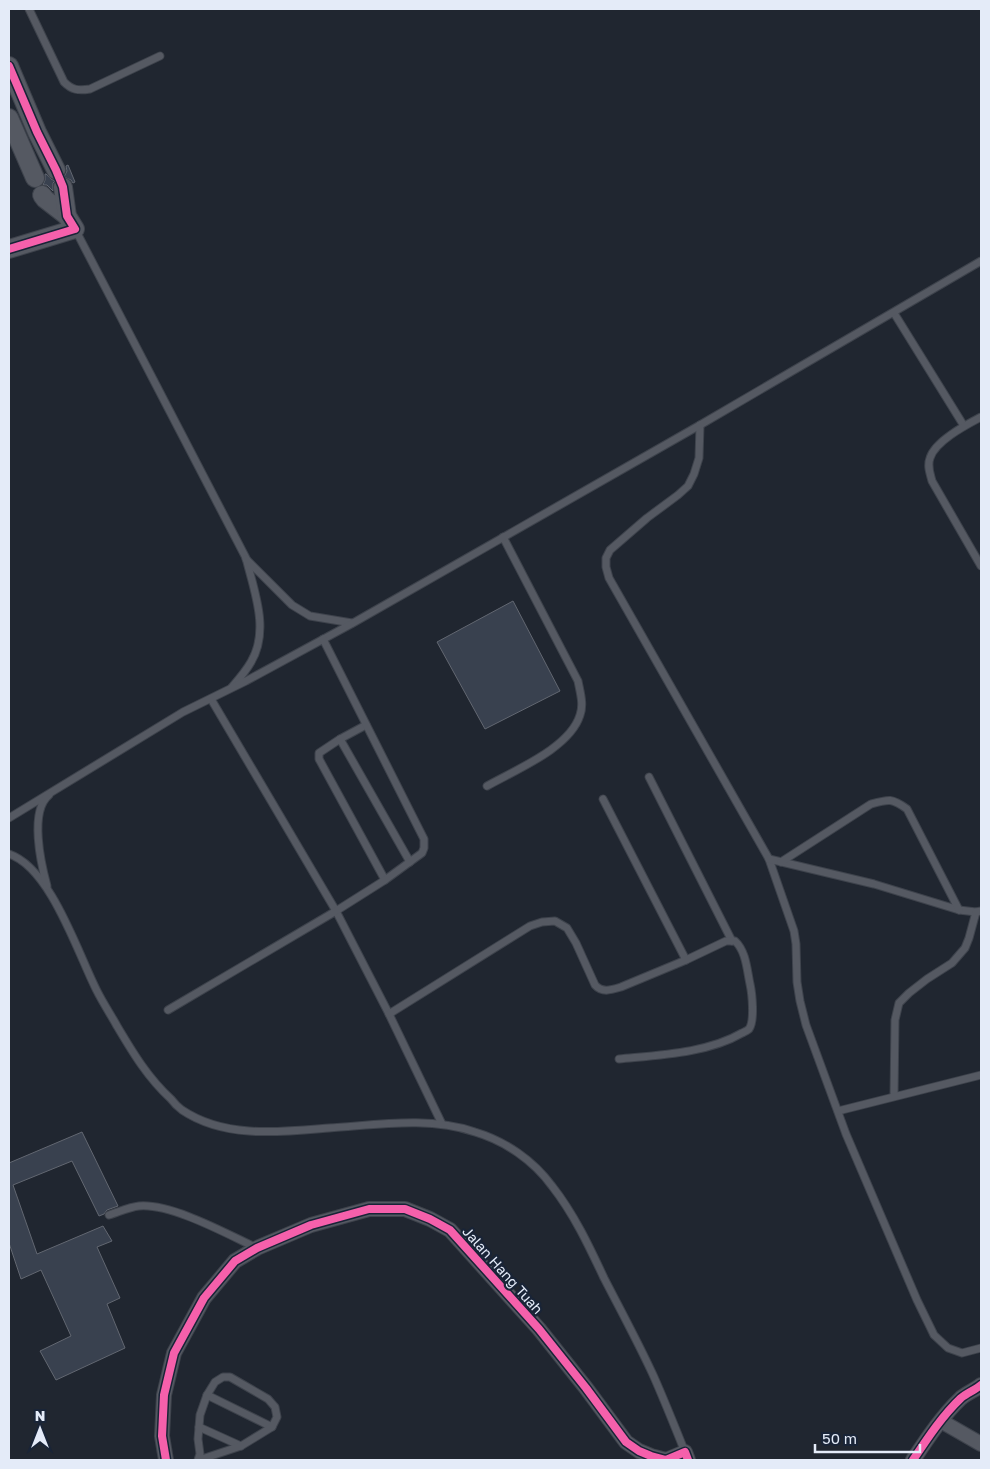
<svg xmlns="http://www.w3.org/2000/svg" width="990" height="1469" font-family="'Golos Text',sans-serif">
  <rect width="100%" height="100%" fill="#202630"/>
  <g fill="#39414f" stroke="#626771">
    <polygon points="68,165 75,182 73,183 71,180 64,177 67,171 66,166"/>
    <polygon points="45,174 46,174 51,179 55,181 53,183 53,191 47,185 43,185 45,180"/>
    <polygon points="513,601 560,691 485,729 437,642"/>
    <polygon points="82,1132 118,1206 107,1210 104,1214 99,1216 72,1161 13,1185 37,1254 103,1226 112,1241 97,1247 120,1298 107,1304 125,1348 56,1380 40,1351 71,1336 41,1270 21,1279 9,1243 9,1163"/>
  </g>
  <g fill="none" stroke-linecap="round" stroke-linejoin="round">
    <g stroke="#3e434c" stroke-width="9">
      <g id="service">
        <path d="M29,9L64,82C72,90 78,91 90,89L160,56"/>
        <path d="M75,229L246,558C254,591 270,630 251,662C246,671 239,679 232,687"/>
        <polyline points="894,313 964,426"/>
        <path d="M981,417C966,425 935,441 930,458C927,466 930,473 932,481L981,566"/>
        <polyline points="700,425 699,458 694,474 688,486 678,495 647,518 610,550 606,558 606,567 609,578 769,859 794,931 796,944 797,982 800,1001 806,1025 846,1134 917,1300 934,1335 948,1348 962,1353 981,1348"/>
        <polyline points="246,559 292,605 310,616 352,623"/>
        <polyline points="211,699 336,911 389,1014 442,1124"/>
        <polyline points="366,725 340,739 319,753 319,759 385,880"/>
        <polyline points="340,739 410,862"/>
        <polyline points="649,777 732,941"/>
        <path d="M487,786C515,770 570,748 580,715C584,704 580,692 578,681L503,537"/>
        <polyline points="603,799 686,960"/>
        <polyline points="9,818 183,712 246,681 353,623 700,425 981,261"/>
        <path d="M9,854C51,868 78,954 97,991C103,1003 111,1015 117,1026C133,1053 148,1078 171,1099C174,1103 178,1107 182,1110C225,1139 281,1132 329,1128C377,1125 428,1116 475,1132C505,1141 533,1160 552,1186C574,1214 589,1246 604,1278C621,1311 639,1344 654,1377C665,1402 675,1427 685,1452"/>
        <polyline points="769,859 874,884 959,910 976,912 981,911"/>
        <path d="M781,862L871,804C889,799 892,798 907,809L959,910"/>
        <path d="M47,886C41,864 29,811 49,795"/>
        <polyline points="168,1010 336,911 385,880 422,853 424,848 424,839 323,639"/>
        <path d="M389,1014L530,926L542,922L555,921L567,928L576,943L595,985C602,993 611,990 621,987L686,960L726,941H735C746,951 747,970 750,984C752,993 755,1021 749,1029C747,1031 744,1032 742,1033C708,1053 659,1055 619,1059"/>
        <polyline points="894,1096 895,1020 899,1003 909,993 927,979 952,963 965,948 969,938 976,912"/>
        <polyline points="838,1111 981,1075"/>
        <path d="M109,1215C119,1212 129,1207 139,1206C171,1203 227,1234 257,1248"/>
        <polyline points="207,1395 272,1427"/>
        <polyline points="199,1427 241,1446"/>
        <polyline points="198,1460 200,1454 198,1439 200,1415 207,1395 215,1382 223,1377 230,1377 268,1399 275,1407 277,1417 272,1427 241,1446 199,1460"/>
      </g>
    </g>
    <g stroke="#3e434c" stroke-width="16">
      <g id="minor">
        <polyline points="941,1421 981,1444"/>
        <polyline points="166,1460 162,1436 164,1395 174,1353 204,1298 235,1261 257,1248 311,1225 369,1209 405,1209 430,1219 450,1230 539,1329 586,1388 626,1442 639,1451 651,1456 666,1460 685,1452 688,1460"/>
        <path d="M913,1460C927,1439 942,1416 961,1398C967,1393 975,1390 981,1385"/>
      </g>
    </g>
    <g stroke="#3e434c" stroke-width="20">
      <g id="tertiary">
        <polyline points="9,66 37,132 56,170"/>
        <polyline points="9,118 35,178"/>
        <polyline points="42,195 45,199 67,216"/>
        <polyline points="9,249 75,229 67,216 63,187"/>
      </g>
    </g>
    <use href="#service" stroke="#555962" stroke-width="7"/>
    <use href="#minor" stroke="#555962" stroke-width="14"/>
    <use href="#tertiary" stroke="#555962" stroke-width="18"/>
    <g stroke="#192437" stroke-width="11">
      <g id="cycleway">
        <polyline points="9,66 37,132 56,170 63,187 67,216 75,229 9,249"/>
        <polyline points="166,1460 162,1436 164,1395 174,1353 204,1298 235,1261 257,1248 311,1225 369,1209 405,1209 430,1219 450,1230 539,1329 586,1388 626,1442 639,1451 651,1456 666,1460 685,1452 688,1460"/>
        <path d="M913,1460C927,1439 942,1416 961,1398C967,1393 975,1390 981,1385"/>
      </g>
    </g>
    <use href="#cycleway" stroke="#f560ab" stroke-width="8"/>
  </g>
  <g text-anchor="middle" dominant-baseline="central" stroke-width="4.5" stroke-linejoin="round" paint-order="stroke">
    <g font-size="14" fill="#e4ebf8" stroke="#192437">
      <text transform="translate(503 1270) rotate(48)">Jalan Hang Tuah</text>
    </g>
  </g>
  <rect width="990" height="1469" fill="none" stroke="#e4ebf8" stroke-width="20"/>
  <g transform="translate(40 1429)" stroke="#192437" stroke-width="4" paint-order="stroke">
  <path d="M0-4L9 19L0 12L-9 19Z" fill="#e4ebf8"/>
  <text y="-8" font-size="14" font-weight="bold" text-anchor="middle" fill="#e4ebf8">N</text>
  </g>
  <path d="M815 1444v8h105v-8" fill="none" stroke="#e4ebf8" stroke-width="2.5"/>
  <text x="822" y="1444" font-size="15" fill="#e4ebf8" stroke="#192437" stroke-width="4" paint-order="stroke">50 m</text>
</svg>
